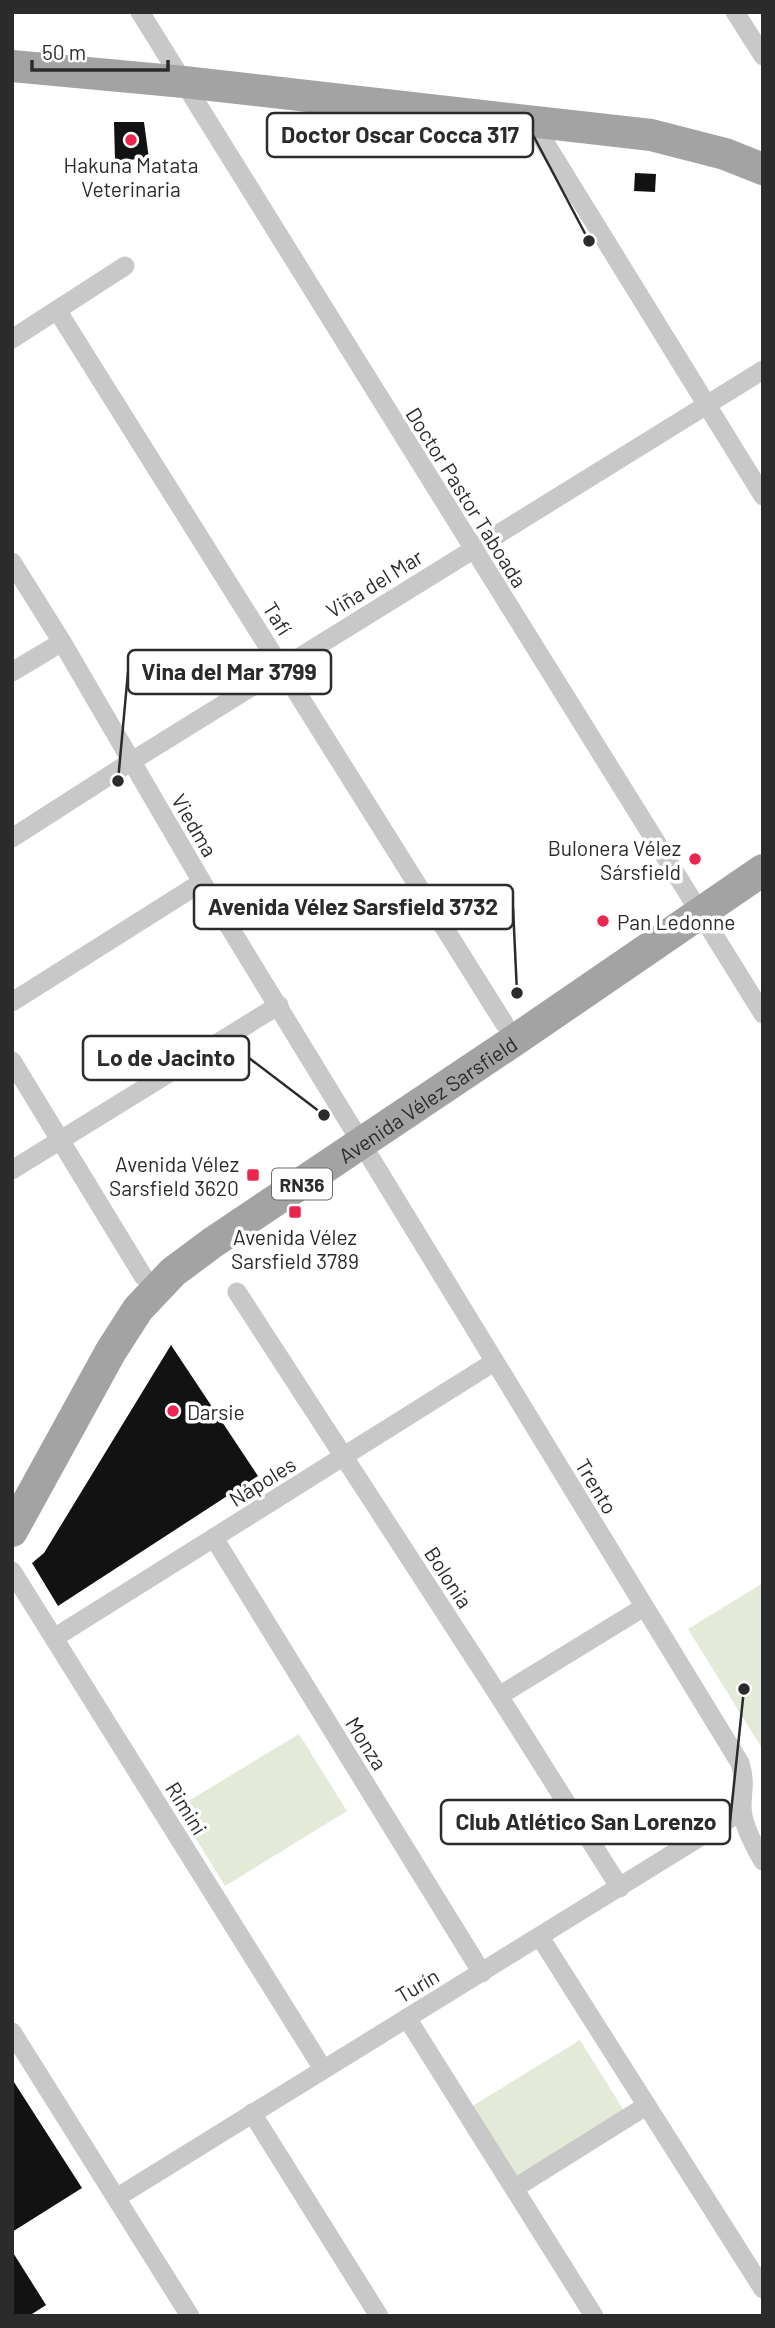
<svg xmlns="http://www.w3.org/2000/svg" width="775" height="2328" font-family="Barlow,sans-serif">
  <rect width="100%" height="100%" fill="#fff"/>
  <g fill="#e4ead8">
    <polygon points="763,1583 763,1750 688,1629"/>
    <polygon points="299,1734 347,1811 225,1886 177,1808"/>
    <polygon points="580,2040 626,2114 515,2182 469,2108"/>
  </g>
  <g fill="#121212">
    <polygon points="114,122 144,122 149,159 115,160"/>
    <polygon points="635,173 656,174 655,192 634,191"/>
    <polygon points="171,1345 258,1476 58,1606 32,1563 44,1553"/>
    <polygon points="12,2079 82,2188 12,2232"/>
    <polygon points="12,2251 46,2305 29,2316 12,2316"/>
  </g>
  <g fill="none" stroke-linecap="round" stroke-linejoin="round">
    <g stroke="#c8c8c8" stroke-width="19">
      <polyline points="140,12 763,1014"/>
      <polyline points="735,12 763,56"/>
      <polyline points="544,141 763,496"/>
      <polyline points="57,310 504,1023"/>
      <polyline points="12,339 125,266"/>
      <path d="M12,562L62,642L202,882L740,1763C746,1784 742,1788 742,1808C743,1826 754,1846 763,1861"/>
      <polyline points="12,672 62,642"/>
      <polyline points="12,838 132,761 763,370"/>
      <polyline points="12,1002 202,882"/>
      <polyline points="12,1061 143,1276"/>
      <polyline points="12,1170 279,1005"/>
      <polyline points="237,1292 499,1696 620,1888"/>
      <polyline points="214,1538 482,1973"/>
      <polyline points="12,1571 323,2069"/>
      <polyline points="54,1638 494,1362"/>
      <polyline points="499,1696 644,1607"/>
      <polyline points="540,1937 763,2289"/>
      <polyline points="407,2018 594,2316"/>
      <polyline points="12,2032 190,2316"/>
      <polyline points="252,2113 379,2316"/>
      <polyline points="515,2188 646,2106"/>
      <polyline points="116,2198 742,1811"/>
    </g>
    <g stroke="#a3a3a3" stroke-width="32">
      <polyline points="12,66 184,82 651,135 725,154 763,169"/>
      <path id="s1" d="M12,1531L111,1351L138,1309L173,1272L212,1243L515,1040L763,870"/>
    </g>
  </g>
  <g fill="#eb254e" stroke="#fff" stroke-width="2.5">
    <circle cx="131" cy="140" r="7"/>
    <circle cx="695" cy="859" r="7"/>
    <circle cx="603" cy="921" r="7"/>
    <rect x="246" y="1168" width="14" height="14" rx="3.5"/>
    <rect x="288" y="1205" width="14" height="14" rx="3.5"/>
    <circle cx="173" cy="1411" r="7"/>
  </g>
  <g text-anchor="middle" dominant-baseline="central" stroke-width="7" stroke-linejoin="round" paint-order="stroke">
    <rect fill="#fff" stroke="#6b6b6b" stroke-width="2" x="272" y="1168.5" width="60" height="31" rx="5"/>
    <g font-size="19" font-weight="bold" fill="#2b2b2b">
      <text x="302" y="1184">RN36</text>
    </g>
    <g font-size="21" fill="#2b2b2b" stroke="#fff">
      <text x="131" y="164">Hakuna Matata<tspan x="131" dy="24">Veterinaria</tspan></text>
      <text x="681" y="847" text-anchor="end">Bulonera Vélez<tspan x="681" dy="24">Sársfield</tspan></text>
      <text x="617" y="921" text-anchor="start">Pan Ledonne</text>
      <text x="239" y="1163" text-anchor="end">Avenida Vélez<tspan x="239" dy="24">Sarsfield 3620</tspan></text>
      <text x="295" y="1236">Avenida Vélez<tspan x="295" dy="24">Sarsfield 3789</tspan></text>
      <text x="187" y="1411" text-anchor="start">Darsie</text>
    </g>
    <g font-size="21" fill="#2b2b2b" stroke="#fff">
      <text transform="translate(467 497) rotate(58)">Doctor Pastor Taboada</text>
      <text transform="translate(374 583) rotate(-32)">Viña del Mar</text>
      <text transform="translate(278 618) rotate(58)">Tafí</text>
      <text transform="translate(195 825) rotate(60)">Viedma</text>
      <text stroke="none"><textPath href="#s1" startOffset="614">Avenida Vélez Sarsfield</textPath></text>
      <text transform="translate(262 1481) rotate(-32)">Nápoles</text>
      <text transform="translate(597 1486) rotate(59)">Trento</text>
      <text transform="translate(449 1577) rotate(57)">Bolonia</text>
      <text transform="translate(367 1743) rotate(58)">Monza</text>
      <text transform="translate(187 1808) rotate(58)">Rimini</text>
      <text transform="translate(417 1985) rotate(-31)">Turín</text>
    </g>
  </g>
  <path fill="none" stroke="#2b2b2b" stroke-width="2.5" d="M589 241L533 135M118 781L128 672M517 993L513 907M324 1115L249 1058M744 1689L730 1822"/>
  <g fill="#2b2b2b" stroke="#fff" stroke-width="2.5">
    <circle cx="589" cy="241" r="7"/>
    <circle cx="118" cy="781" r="7"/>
    <circle cx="517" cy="993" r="7"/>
    <circle cx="324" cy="1115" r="7"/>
    <circle cx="744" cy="1689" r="7"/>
  </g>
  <g fill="#fff" stroke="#2b2b2b" stroke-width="2.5">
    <rect x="267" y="113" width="266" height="44" rx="7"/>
    <rect x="128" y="650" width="203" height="44" rx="7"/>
    <rect x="194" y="885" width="319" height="44" rx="7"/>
    <rect x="83" y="1036" width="166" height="44" rx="7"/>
    <rect x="441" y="1800" width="289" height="44" rx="7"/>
  </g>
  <g font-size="23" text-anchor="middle" font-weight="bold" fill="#2b2b2b">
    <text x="400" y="143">Doctor Oscar Cocca 317</text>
    <text x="229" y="680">Vina del Mar 3799</text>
    <text x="353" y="915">Avenida Vélez Sarsfield 3732</text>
    <text x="166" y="1066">Lo de Jacinto</text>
    <text x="586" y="1830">Club Atlético San Lorenzo</text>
  </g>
  <rect width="775" height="2328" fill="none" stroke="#2b2b2b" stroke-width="28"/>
  <path d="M32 60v10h136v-10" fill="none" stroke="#2b2b2b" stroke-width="3.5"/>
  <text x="42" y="60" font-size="21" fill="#2b2b2b" stroke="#ffffff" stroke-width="5" paint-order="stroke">50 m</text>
</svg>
